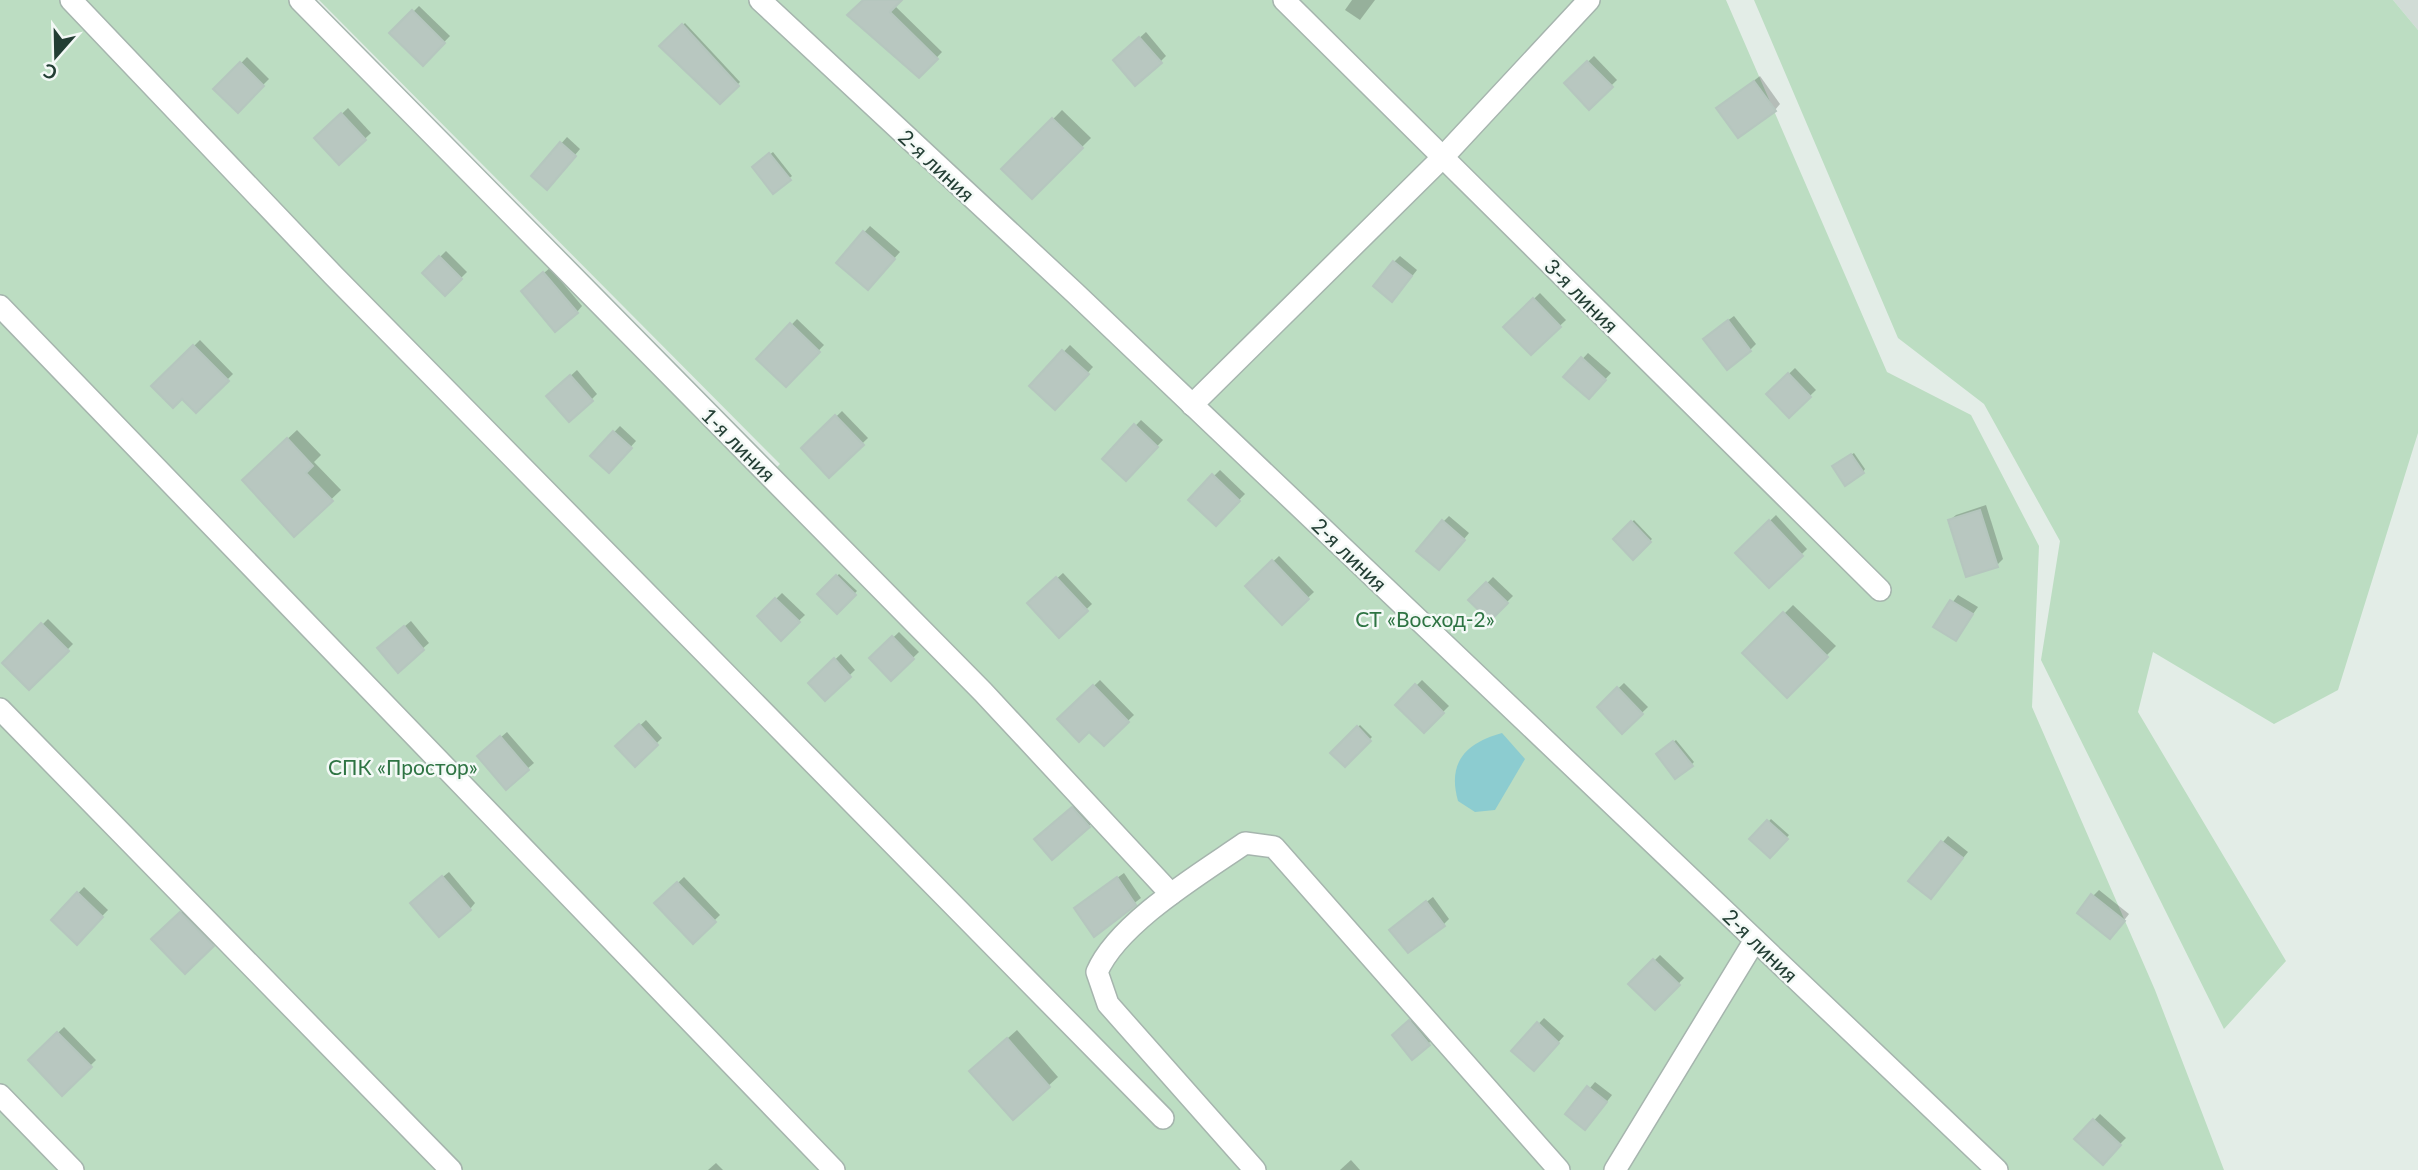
<svg xmlns="http://www.w3.org/2000/svg" width="2418" height="1170" font-family="Lato,sans-serif">
  <rect width="100%" height="100%" fill="#e3ede7"/>
  <polygon fill="#d1dcd6" points="2393,0 2418,0 2418,30"/>
  <g fill="#bcddc2">
    <polygon points="0,0 290,0 765,479 780,464 319,0 1726,0 1887,372 1971,415 2039,546 2032,707 2155,990 2224,1170 0,1170"/>
    <polygon points="1754,0 2393,0 2418,30 2418,433 2338,690 2274,724 2153,652 2138,712 2286,961 2224,1029 2041,660 2060,541 1984,404 1898,338"/>
  </g>
  <path fill="#8cccd0" d="M1502,733L1525,759L1495,810L1475,812L1458,801C1447,762 1466,743 1502,733Z"/>
  <g fill="#0003">
    <polygon points="865,0 900,0 894,5 942,52 919,76"/>
    <polygon points="1352,0 1375,0 1360,20 1345,10"/>
    <polygon points="419,6 450,36 423,64 392,33"/>
    <polygon points="685,23 740,82 720,102 661,46"/>
    <polygon points="1146,32 1166,56 1160,62 1121,55"/>
    <polygon points="1594,56 1617,80 1589,107 1566,83"/>
    <polygon points="247,57 269,79 238,110 216,89"/>
    <polygon points="1760,76 1780,104 1775,110 1718,108"/>
    <polygon points="348,108 371,133 339,163 316,138"/>
    <polygon points="1062,110 1091,138 1032,197 1004,169"/>
    <polygon points="567,137 580,149 553,181 533,176"/>
    <polygon points="773,152 792,176 773,191 754,167"/>
    <polygon points="870,226 900,252 873,282 838,262"/>
    <polygon points="446,251 467,272 445,294 424,273"/>
    <polygon points="1400,256 1417,270 1398,294 1394,262"/>
    <polygon points="550,268 582,306 577,312 529,285"/>
    <polygon points="1540,293 1566,320 1531,353 1505,327"/>
    <polygon points="1734,316 1756,344 1750,350 1711,333"/>
    <polygon points="797,319 824,345 786,385 759,359"/>
    <polygon points="200,340 233,374 196,410 182,396 154,386"/>
    <polygon points="1070,345 1093,367 1055,408 1032,386"/>
    <polygon points="1588,353 1611,373 1589,397 1566,377"/>
    <polygon points="1795,368 1816,390 1789,416 1768,394"/>
    <polygon points="577,370 597,394 591,400 554,391"/>
    <polygon points="842,411 868,438 829,475 803,449"/>
    <polygon points="1141,420 1163,440 1126,479 1104,459"/>
    <polygon points="620,426 636,441 609,471 592,456"/>
    <polygon points="297,430 321,455 314,462 341,490 295,534 253,471"/>
    <polygon points="1854,453 1865,469 1863,472 1837,464"/>
    <polygon points="1220,470 1245,494 1216,524 1190,500"/>
    <polygon points="1986,505 2003,559 1997,565 1950,520 1956,515"/>
    <polygon points="1776,515 1807,549 1769,586 1737,553"/>
    <polygon points="1449,516 1469,533 1445,562 1443,522"/>
    <polygon points="1634,520 1652,539 1633,557 1615,539"/>
    <polygon points="1279,556 1314,592 1282,622 1247,586"/>
    <polygon points="1063,573 1092,604 1059,635 1030,603"/>
    <polygon points="839,574 857,591 837,611 820,594"/>
    <polygon points="1493,577 1513,596 1490,619 1471,600"/>
    <polygon points="782,593 805,615 781,638 759,616"/>
    <polygon points="1958,595 1978,607 1955,639 1935,626"/>
    <polygon points="1793,605 1836,646 1787,695 1745,653"/>
    <polygon points="48,619 73,644 29,688 4,663"/>
    <polygon points="411,621 429,643 398,670 385,643"/>
    <polygon points="899,632 919,652 891,679 872,658"/>
    <polygon points="841,654 855,670 825,699 810,683"/>
    <polygon points="1100,680 1134,715 1104,744 1090,729 1060,719"/>
    <polygon points="1422,680 1449,706 1424,731 1397,705"/>
    <polygon points="1624,683 1648,707 1622,732 1599,707"/>
    <polygon points="646,720 662,738 635,764 618,746"/>
    <polygon points="1360,725 1372,737 1345,764 1333,753"/>
    <polygon points="507,732 534,763 506,787 486,750"/>
    <polygon points="1676,740 1694,762 1691,765 1661,752"/>
    <polygon points="1079,802 1095,820 1089,826 1042,833"/>
    <polygon points="1771,819 1789,835 1770,856 1752,839"/>
    <polygon points="1948,836 1968,852 1936,891 1911,881"/>
    <polygon points="449,872 475,903 470,909 418,897"/>
    <polygon points="1124,873 1141,898 1094,934 1076,908"/>
    <polygon points="684,877 720,915 693,941 657,903"/>
    <polygon points="84,887 108,910 77,942 53,920"/>
    <polygon points="2099,890 2129,914 2116,931 2093,896"/>
    <polygon points="1433,897 1449,919 1443,925 1398,924"/>
    <polygon points="187,907 218,939 185,972 153,939"/>
    <polygon points="1660,955 1684,978 1655,1008 1631,984"/>
    <polygon points="1544,1018 1564,1036 1534,1069 1513,1051"/>
    <polygon points="1413,1019 1431,1041 1413,1057 1394,1035"/>
    <polygon points="64,1027 96,1060 62,1093 30,1060"/>
    <polygon points="1017,1030 1058,1077 1013,1118 981,1062"/>
    <polygon points="1595,1082 1612,1095 1591,1122 1568,1114"/>
    <polygon points="2100,1114 2126,1138 2102,1162 2077,1139"/>
    <polygon points="1351,1160 1360,1170 1340,1170"/>
    <polygon points="716,1163 723,1170 708,1170"/>
  </g>
  <g fill="#b8c7c0" stroke="#b5c6be" stroke-width="2">
    <polygon points="863,0 902,0 890,12 938,59 919,78 847,15"/>
    <polygon points="412,10 445,43 423,66 389,33"/>
    <polygon points="682,24 739,86 720,104 659,46"/>
    <polygon points="1139,37 1162,63 1135,86 1113,60"/>
    <polygon points="1587,61 1613,87 1589,110 1564,83"/>
    <polygon points="240,62 264,86 238,113 213,89"/>
    <polygon points="1754,81 1776,111 1738,138 1716,108"/>
    <polygon points="341,113 366,140 339,165 314,138"/>
    <polygon points="1052,118 1083,148 1032,199 1001,169"/>
    <polygon points="560,142 576,156 547,190 531,176"/>
    <polygon points="769,153 791,180 773,194 752,167"/>
    <polygon points="863,231 895,259 868,290 836,263"/>
    <polygon points="439,256 462,279 445,296 422,273"/>
    <polygon points="1393,261 1412,276 1392,302 1373,286"/>
    <polygon points="543,272 578,313 555,332 521,291"/>
    <polygon points="1533,298 1561,327 1531,355 1503,327"/>
    <polygon points="1728,320 1751,351 1727,370 1703,339"/>
    <polygon points="790,323 820,352 786,387 756,359"/>
    <polygon points="193,345 229,381 196,413 182,399 173,408 151,386"/>
    <polygon points="1062,350 1089,374 1055,410 1029,386"/>
    <polygon points="1581,357 1606,380 1589,399 1563,377"/>
    <polygon points="1788,373 1811,397 1789,418 1766,394"/>
    <polygon points="570,375 593,401 569,422 546,396"/>
    <polygon points="835,415 864,445 829,478 801,448"/>
    <polygon points="1134,424 1158,447 1126,481 1102,459"/>
    <polygon points="613,431 632,448 609,473 590,456"/>
    <polygon points="287,438 313,466 306,473 333,501 294,537 242,480"/>
    <polygon points="1851,454 1864,473 1845,486 1832,466"/>
    <polygon points="1212,474 1240,501 1216,526 1188,500"/>
    <polygon points="1980,510 1998,567 1966,577 1948,520"/>
    <polygon points="1442,520 1465,540 1439,570 1416,551"/>
    <polygon points="1769,520 1803,556 1769,588 1735,553"/>
    <polygon points="1631,521 1651,542 1633,560 1613,539"/>
    <polygon points="1272,560 1309,599 1282,625 1245,586"/>
    <polygon points="836,575 856,595 837,614 817,594"/>
    <polygon points="1056,577 1088,611 1059,638 1027,603"/>
    <polygon points="1486,582 1508,603 1490,621 1468,600"/>
    <polygon points="775,598 800,622 781,641 757,616"/>
    <polygon points="1950,600 1973,614 1956,641 1933,627"/>
    <polygon points="1783,612 1828,657 1787,698 1742,653"/>
    <polygon points="41,623 69,651 29,690 2,663"/>
    <polygon points="404,626 424,650 398,673 377,648"/>
    <polygon points="892,636 914,659 891,681 869,658"/>
    <polygon points="834,658 851,677 825,701 808,683"/>
    <polygon points="1415,684 1444,713 1424,733 1395,705"/>
    <polygon points="1093,685 1129,722 1104,746 1089,732 1079,742 1057,719"/>
    <polygon points="1617,687 1643,714 1622,734 1597,707"/>
    <polygon points="639,724 658,745 635,767 615,746"/>
    <polygon points="1357,726 1371,741 1345,767 1330,753"/>
    <polygon points="500,736 529,770 506,790 477,756"/>
    <polygon points="1673,741 1693,766 1675,779 1656,754"/>
    <polygon points="1072,807 1090,827 1052,860 1034,839"/>
    <polygon points="1767,820 1788,839 1770,858 1749,839"/>
    <polygon points="1941,841 1963,858 1931,899 1908,881"/>
    <polygon points="442,876 471,910 439,937 410,903"/>
    <polygon points="1117,877 1136,905 1094,937 1074,908"/>
    <polygon points="677,882 716,922 693,944 654,903"/>
    <polygon points="77,892 103,917 77,945 51,920"/>
    <polygon points="2091,894 2125,921 2110,939 2077,913"/>
    <polygon points="1426,901 1445,926 1408,953 1389,930"/>
    <polygon points="180,912 214,946 185,974 151,939"/>
    <polygon points="1653,959 1680,985 1655,1010 1628,984"/>
    <polygon points="1409,1020 1430,1045 1412,1060 1392,1035"/>
    <polygon points="1537,1022 1559,1043 1534,1071 1511,1051"/>
    <polygon points="57,1032 92,1067 62,1096 28,1060"/>
    <polygon points="1007,1038 1050,1087 1013,1120 969,1071"/>
    <polygon points="1587,1086 1607,1102 1585,1130 1565,1114"/>
    <polygon points="2093,1119 2121,1145 2103,1165 2074,1139"/>
  </g>
  <g fill="none" stroke-linecap="round" stroke-linejoin="round">
    <g stroke="#a6b5ae" stroke-width="24">
      <g id="minor">
        <polyline points="71,0 333,275 1163,1118"/>
        <polyline points="300,0 983,692 1171,894"/>
        <polyline points="760,0 1075,293 1997,1170"/>
        <polyline points="1284,0 1880,590"/>
        <polyline points="0,306 834,1170"/>
        <polyline points="1192,405 1443,157 1589,0"/>
        <polyline points="0,709 451,1170"/>
        <polyline points="0,1095 73,1170"/>
        <path d="M1255,1170L1108,1004L1097,972C1118,923 1200,874 1245,843L1274,847L1559,1170"/>
        <polyline points="1615,1170 1755,940"/>
      </g>
    </g>
    <use href="#minor" stroke="#fff" stroke-width="21"/>
  </g>
  <g text-anchor="middle" dominant-baseline="central" stroke-width="5" stroke-linejoin="round" paint-order="stroke">
    <g font-size="21" fill="#233e34" stroke="#f3f9f6">
      <text transform="translate(937 165) rotate(43)">2-я линия</text>
      <text transform="translate(1582 295) rotate(45)">3-я линия</text>
      <text transform="translate(739 444) rotate(45)">1-я линия</text>
      <text transform="translate(1350 554) rotate(44)">2-я линия</text>
      <text transform="translate(1761 945) rotate(44)">2-я линия</text>
    </g>
    <g font-size="21" fill="#2e7443" stroke="#f3f9f6">
      <text x="1425" y="618">СТ «Восход-2»</text>
      <text x="403" y="766">СПК «Простор»</text>
    </g>
  </g>
  <g transform="translate(56 56) rotate(200)" stroke="#f3f9f6" stroke-width="5" paint-order="stroke">
  <path d="M0-5L12 26L0 18L-12 26Z" fill="#233e34"/>
  <text y="-10" font-size="19" font-weight="bold" text-anchor="middle" fill="#233e34">С</text>
  </g>
</svg>
